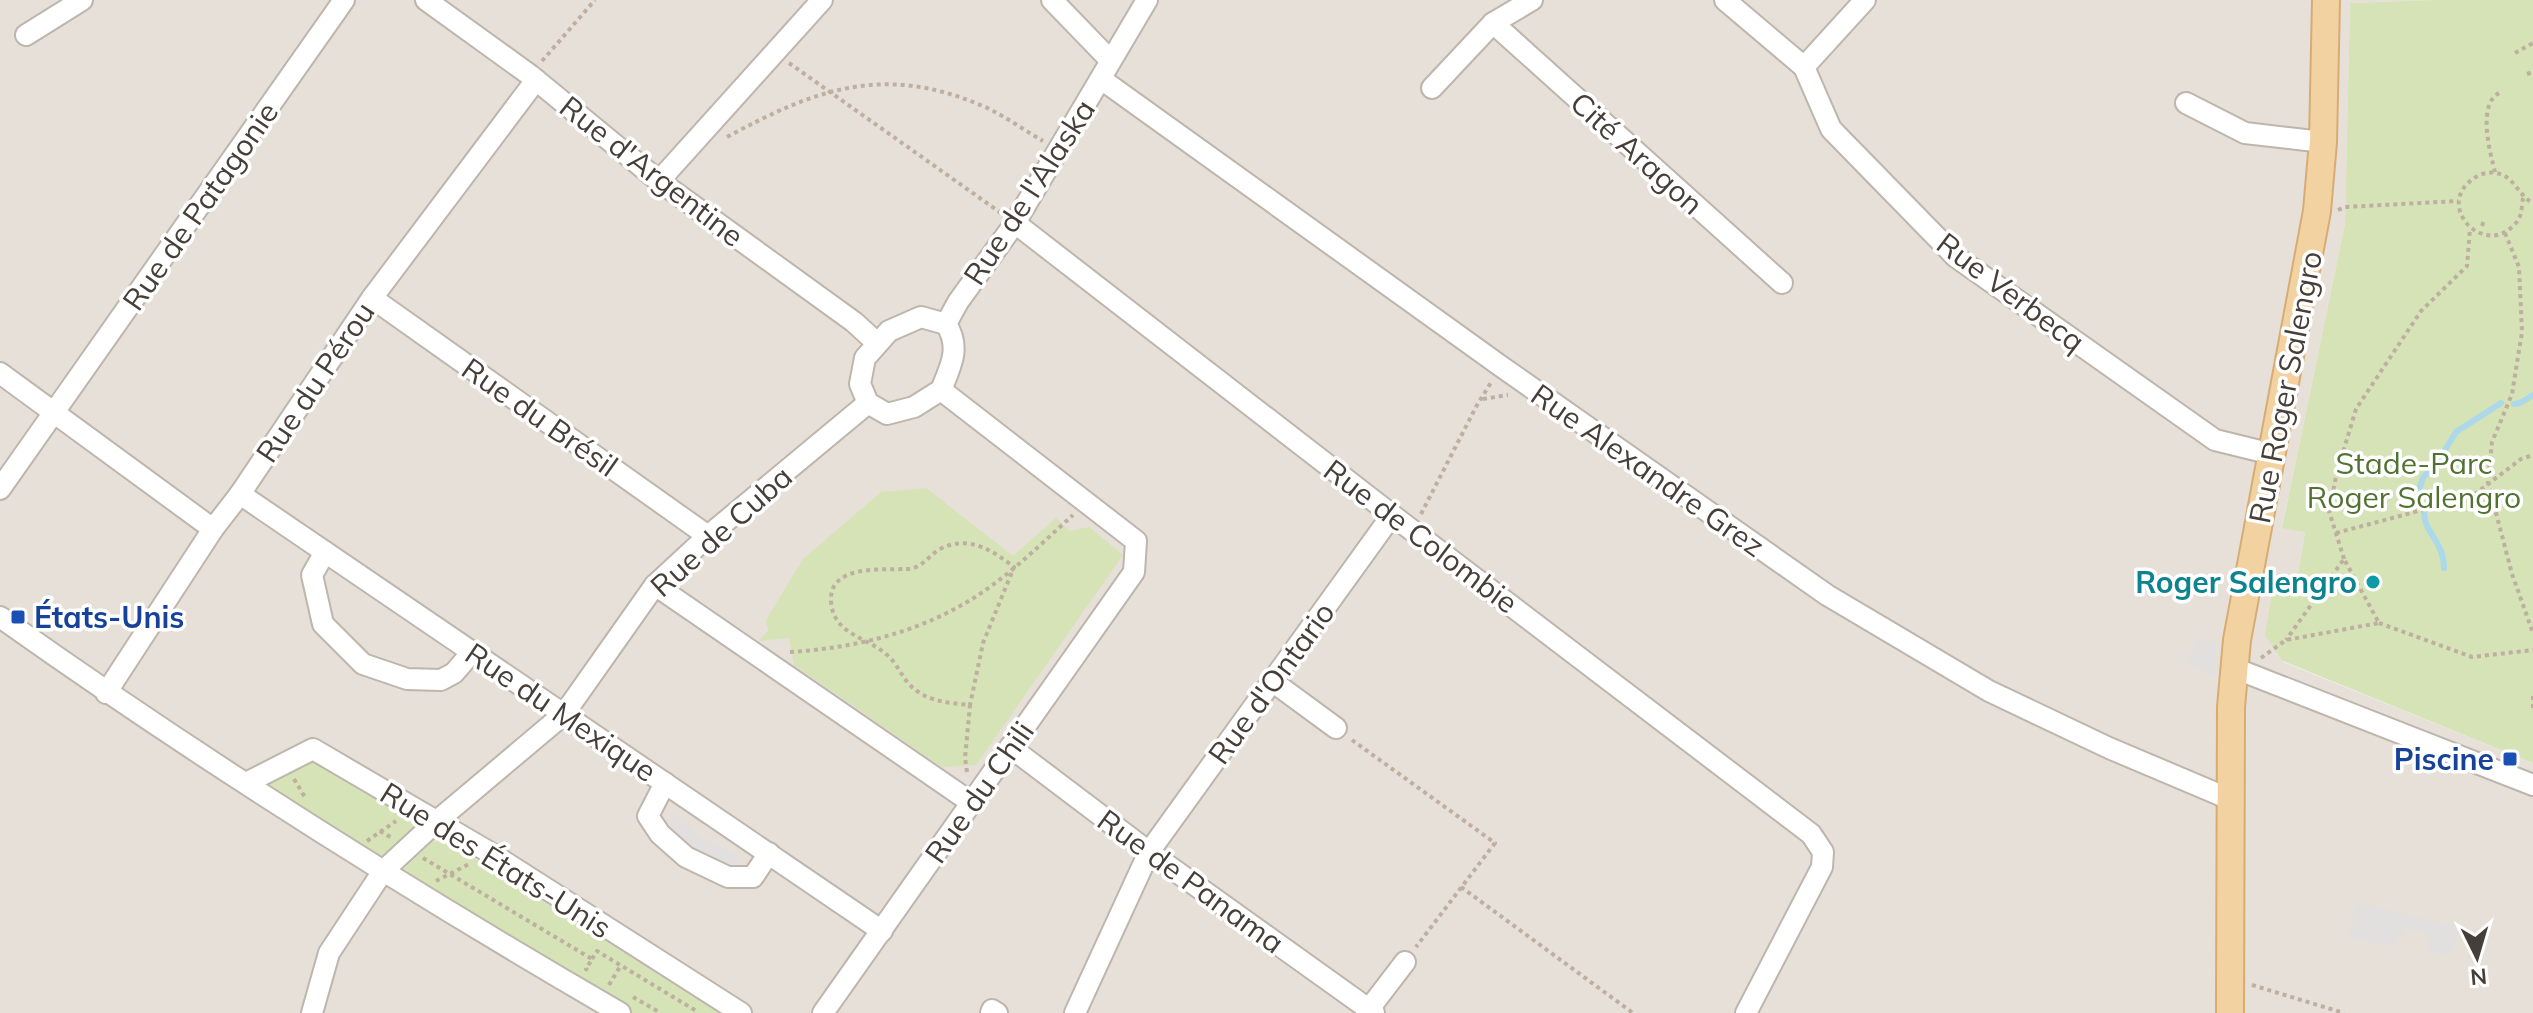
<svg xmlns="http://www.w3.org/2000/svg" width="2533" height="1013" font-family="Mulish,sans-serif">
  <rect width="100%" height="100%" fill="#f3efea"/>
  <polygon fill="#e6e0d8" points="0,0 2434,0 2350,3 2345,224 2282,527 2305,532 2283,662 2533,763 2533,1013 0,1013"/>
  <g fill="#d5e3b7">
    <polygon points="2434,0 2533,0 2533,763 2283,661 2265,635 2274,582 2296,586 2305,532 2282,528 2345,224 2350,3"/>
    <polygon points="926,488 1013,556 1056,518 1070,531 1089,527 1123,555 976,765 942,767 794,665 789,638 759,641 769,630 765,622 803,559 881,492"/>
    <polygon points="300,759 322,761 413,821 417,833 376,864 272,795 269,781"/>
    <polygon points="447,841 719,1013 628,1013 406,883 404,869 432,842"/>
  </g>
  <g fill="#e2e0de">
    <polygon points="2200,636 2216,644 2216,678 2186,661"/>
    <polygon points="676,814 702,838 738,855 736,877 660,834"/>
    <polygon points="2357,902 2458,927 2452,957 2431,953 2428,934 2417,931 2406,930 2393,947 2347,938"/>
  </g>
  <g fill="none" stroke-linecap="round" stroke-linejoin="round">
    <g stroke="#add8e9" stroke-width="6">
      <polyline points="2514,404 2520,403 2533,395"/>
      <polyline points="2421,505 2419,491 2423,477 2434,468 2456,432 2501,403"/>
      <path d="M2424,513C2424,532 2444,542 2444,568"/>
    </g>
    <g stroke="#beb5ad" stroke-width="24">
      <g id="minor">
        <polyline points="426,0 530,75 659,181 854,322 877,343"/>
        <polyline points="1052,0 1110,60"/>
        <polyline points="1725,0 1804,67 1831,129 1956,257 2215,440 2272,454"/>
        <polyline points="1493,23 1782,283"/>
        <polyline points="26,35 82,0"/>
        <polyline points="1804,67 1865,0"/>
        <polyline points="1101,79 1502,367 1827,595 1989,691 2109,748 2232,800"/>
        <polyline points="1432,88 1493,23 1532,0"/>
        <polyline points="2186,103 2245,133 2323,142"/>
        <polyline points="659,181 822,0"/>
        <polyline points="1015,223 1392,515 1811,834 1823,852 1822,867 1746,1013"/>
        <polyline points="372,298 708,536"/>
        <polyline points="946,324 958,302 1015,223 1147,0"/>
        <polyline points="0,373 213,529"/>
        <polyline points="0,489 344,0"/>
        <polyline points="240,494 882,931"/>
        <polyline points="325,552 312,575 323,624 363,664 407,679 441,680 454,673 473,651"/>
        <polyline points="655,585 972,803"/>
        <path d="M0,617C200,759 408,890 620,1013"/>
        <polyline points="2234,668 2533,785"/>
        <polyline points="1272,681 1336,728"/>
        <polyline points="106,693 213,529 240,494 372,298 536,80"/>
        <polyline points="1010,747 1149,852 1374,1013"/>
        <polyline points="246,783 313,749 489,852 741,1013"/>
        <polyline points="665,783 648,816 660,834 686,857 728,877 753,877 769,853"/>
        <polyline points="1369,1009 1405,962"/>
        <polyline points="312,1013 329,953 383,871 437,821 564,714 655,585 708,536 868,403"/>
        <path d="M823,1013L1134,572L1136,541L941,390L914,407L887,414L868,403L860,384L865,358L889,331L921,317L946,324C961,347 951,366 941,390"/>
        <polyline points="991,1013 992,1010 997,1013"/>
        <polyline points="1075,1013 1149,852 1392,515"/>
      </g>
    </g>
    <g stroke="#d7ac74" stroke-width="30">
      <polyline id="major" points="2230,1013 2231,707 2237,640 2317,211 2323,142 2326,0"/>
    </g>
    <g stroke="#beafa0" stroke-width="4" stroke-dasharray="4 4" stroke-linecap="butt">
      <polyline points="2515,53 2533,43"/>
      <polyline points="542,61 595,0"/>
      <polyline points="789,63 1001,213"/>
      <polyline points="2527,74 2533,72"/>
      <path d="M727,137C814,90 881,64 978,104C1001,113 1022,129 1043,141"/>
      <path d="M2495,172C2490,152 2477,105 2499,93"/>
      <path d="M2523,198C2522,203 2522,211 2520,216C2519,220 2516,223 2513,226C2485,255 2439,211 2468,183C2475,176 2486,171 2496,173C2515,176 2517,195 2533,203"/>
      <polyline points="2338,210 2345,207 2458,201"/>
      <polyline points="2482,226 2484,220"/>
      <polyline points="2505,233 2519,267 2522,332 2512,394 2492,442 2488,482 2512,574 2533,633"/>
      <polyline points="1483,399 1508,395"/>
      <polyline points="1421,514 1477,405 1492,381"/>
      <polyline points="2336,533 2471,497 2521,459 2533,455"/>
      <polyline points="2344,559 2329,511 2337,472 2356,409 2421,311 2467,266 2470,229"/>
      <polyline points="2379,623 2472,657 2533,650"/>
      <path d="M790,652C854,648 917,633 972,599C1009,576 1041,544 1073,515"/>
      <polyline points="2261,658 2286,640 2379,623 2344,559 2286,640"/>
      <polyline points="2533,696 2533,712"/>
      <polyline points="1352,740 1495,843 1416,947"/>
      <path d="M967,772L965,758L970,705C947,703 924,701 908,683C900,673 896,662 886,654C873,643 856,638 844,628C836,621 832,613 831,602C828,564 883,570 906,569C923,569 928,555 942,548C970,535 993,551 1014,567L983,643L970,705"/>
      <polyline points="294,779 306,799"/>
      <polyline points="380,831 392,838"/>
      <polyline points="367,841 396,821"/>
      <polyline points="423,858 592,959 586,969 588,970"/>
      <polyline points="436,881 471,863"/>
      <polyline points="1461,887 1633,1013"/>
      <polyline points="592,959 597,951 698,1012"/>
      <polyline points="609,985 621,965"/>
      <polyline points="2252,985 2344,1013"/>
      <polyline points="633,997 661,1013"/>
    </g>
    <use href="#minor" stroke="#fff" stroke-width="20"/>
    <use href="#major" stroke="#f3d2a2" stroke-width="26"/>
  </g>
  <circle fill="#0f9aa8" stroke="#fff" stroke-width="3" cx="2373" cy="582" r="8"/>
  <g fill="#1a4fb4" stroke="#fff" stroke-width="3">
    <rect x="10" y="609" width="16" height="16" rx="4"/>
    <rect x="2502" y="751" width="16" height="16" rx="4"/>
  </g>
  <g text-anchor="middle" dominant-baseline="central" stroke-width="7" stroke-linejoin="round" paint-order="stroke">
    <g font-size="30" fill="#463f39" stroke="#fff">
      <text transform="translate(1637 153) rotate(42)">Cité Aragon</text>
      <text transform="translate(652 171) rotate(38)">Rue d'Argentine</text>
      <text transform="translate(1029 192) rotate(-57)">Rue de l'Alaska</text>
      <text transform="translate(200 206) rotate(-55)">Rue de Patagonie</text>
      <text transform="translate(2011 292) rotate(37)">Rue Verbecq</text>
      <text transform="translate(315 382) rotate(-56)">Rue du Pérou</text>
      <text transform="translate(2285 387) rotate(-79)">Rue Roger Salengro</text>
      <text transform="translate(540 417) rotate(35)">Rue du Brésil</text>
      <text transform="translate(1648 470) rotate(35)">Rue Alexandre Grez</text>
      <text transform="translate(721 531) rotate(-42)">Rue de Cuba</text>
      <text transform="translate(1421 536) rotate(37)">Rue de Colombie</text>
      <text transform="translate(1271 683) rotate(-54)">Rue d'Ontario</text>
      <text transform="translate(561 712) rotate(34)">Rue du Mexique</text>
      <text transform="translate(979 792) rotate(-55)">Rue du Chili</text>
      <text transform="translate(496 860) rotate(32)">Rue des États-Unis</text>
      <text transform="translate(1191 881) rotate(36)">Rue de Panama</text>
    </g>
    <g font-size="30" fill="#527232" stroke="#fff">
      <text x="2414" y="463">Stade-Parc<tspan x="2414" dy="34">Roger Salengro</tspan></text>
    </g>
    <g font-size="30" font-weight="bold" fill="#0d838f" stroke="#fff" text-anchor="end">
      <text x="2357" y="582">Roger Salengro</text>
    </g>
    <g font-size="30" font-weight="bold" fill="#164399" stroke="#fff" text-anchor="start">
      <text x="34" y="617">États-Unis</text>
      <text x="2494" y="759" text-anchor="end">Piscine</text>
    </g>
  </g>
  <g transform="translate(2477 957) rotate(175)" stroke="#ffffff" stroke-width="6" paint-order="stroke">
  <path d="M0-6L14 30L0 20L-14 30Z" fill="#463f39"/>
  <text y="-12" font-size="22" font-weight="bold" text-anchor="middle" fill="#463f39">N</text>
  </g>
</svg>
